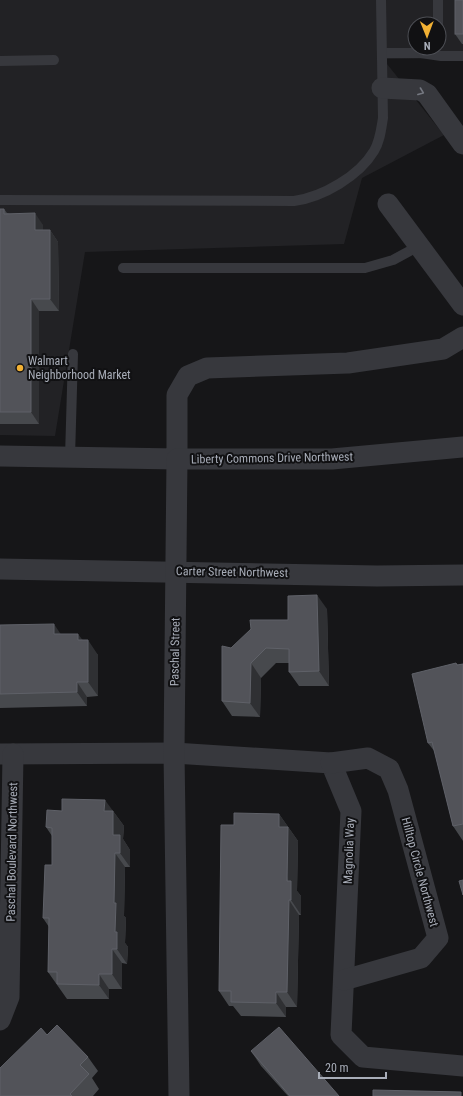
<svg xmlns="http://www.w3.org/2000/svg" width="463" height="1096" font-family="'Roboto Condensed',sans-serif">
  <rect width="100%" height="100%" fill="#161618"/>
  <path fill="#222225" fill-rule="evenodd" d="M0,0H463V58L383,59L444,135L362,178L344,244L85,252L55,436L0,435ZM415,24H439V48H415Z"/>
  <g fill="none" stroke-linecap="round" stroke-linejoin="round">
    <g stroke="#37383d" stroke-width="10">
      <polyline points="438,24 438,0"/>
      <polyline points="382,53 421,53 425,48"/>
      <polyline points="421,53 441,56 463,56"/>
      <polyline points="0,61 54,60"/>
      <path d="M0,200L294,201C323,197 359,176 374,151C380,141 381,130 383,118L381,0"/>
      <polyline points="123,268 365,268 393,260 419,246"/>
      <polyline points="70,457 73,354"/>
    </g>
    <g stroke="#37383d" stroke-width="21">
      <polyline points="382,88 420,90 427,94 463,144"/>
      <polyline points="388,204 463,305"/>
      <polyline points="0,456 177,459 177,395 188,376 207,368 348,363 443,349 463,337"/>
      <polyline points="0,569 377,576 463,575"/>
      <polyline points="0,754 174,753 331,763 351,811 341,1035 363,1057 463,1066"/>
      <polyline points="331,763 368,758 389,769 398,790 438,938 421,958 344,980"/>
      <polyline points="0,1020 9,997 13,754"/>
      <polyline points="179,1096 174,753 177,459 332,459 463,447"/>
    </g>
  </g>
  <g fill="#47494d">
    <polygon points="463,0 463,44 462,44 455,34"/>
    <polygon points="0,209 4,209 7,213 43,225 43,230 50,230 58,242 59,311 39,311 39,424 0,424"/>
    <polygon points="327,609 329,686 299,686 289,672 289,663 276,663 261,678 260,717 232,716 222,701 231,648 288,620"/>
    <polygon points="0,625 61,634 83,640 98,655 98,696 87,697 87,706 0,708"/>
    <polygon points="456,663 458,665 463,664 463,841 453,826 435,752 428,743"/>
    <polygon points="62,811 113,811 124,826 123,839 130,850 130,867 125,867 124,916 126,918 125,943 128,947 127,964 122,963 122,989 109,989 109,999 67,999 48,972 49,927 43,918 52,865 52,836 46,827"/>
    <polygon points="279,814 298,841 297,891 301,896 301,915 299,915 297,1007 286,1007 286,1017 241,1016 233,1006 229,1006 219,991 234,825"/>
    <polygon points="47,1035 88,1057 98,1071 92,1078 99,1089 93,1096 0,1096"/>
    <polygon points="251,1051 339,1096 288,1096 261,1066"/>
  </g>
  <g fill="#2f3033">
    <polygon points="35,213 43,225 43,242 35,230"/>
    <polygon points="50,230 58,242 59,311 50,299"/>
    <polygon points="31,299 39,311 39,424 31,412"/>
    <polygon points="317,595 327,609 329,686 319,671"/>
    <polygon points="54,624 64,639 54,634"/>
    <polygon points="78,634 88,647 88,640 98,655 98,696 88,682 78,640"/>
    <polygon points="251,663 261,678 260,717 250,703"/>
    <polygon points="77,682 87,697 87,706 77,692"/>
    <polygon points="105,800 124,826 123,839 130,850 130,867 120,853 113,835 104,811"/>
    <polygon points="279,814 298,841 297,891 301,896 301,915 291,900 279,827"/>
    <polygon points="115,853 125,867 124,916 126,918 125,943 128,947 127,964 117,949 115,932 114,903"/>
    <polygon points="289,900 299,915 297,1007 287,992"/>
    <polygon points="112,949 122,963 122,989 112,974"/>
    <polygon points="99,974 109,989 109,999 99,985"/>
    <polygon points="276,992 286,1007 286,1017 276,1003"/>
  </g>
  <g fill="#525359" stroke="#5f6168">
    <rect x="455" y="0" width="8" height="34"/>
    <polygon points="0,209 4,209 4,214 35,213 35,230 50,230 50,299 31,299 31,412 0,412"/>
    <polygon points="317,595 319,671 289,672 289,649 266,648 251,663 250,703 222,701 222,646 231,648 251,629 250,620 288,620 288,596"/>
    <polygon points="54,624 54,634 78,634 78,640 88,640 88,682 77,682 77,692 0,694 0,625"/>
    <polygon points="456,663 457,665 463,664 463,824 453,826 432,742 428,743 412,674"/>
    <polygon points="62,799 105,800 104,811 113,811 113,835 120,835 120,853 115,853 114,903 116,903 115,932 117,932 117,949 112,949 112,974 99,974 99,985 57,984 57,972 48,972 49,918 43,918 45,865 52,865 52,828 46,827 47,810 62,811"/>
    <polygon points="234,813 279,814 279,827 288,827 287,881 291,881 291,900 289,900 287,992 276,992 276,1003 231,1002 231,991 219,991 221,825 234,825"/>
    <polygon points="463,880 463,895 459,881"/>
    <polygon points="57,1025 88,1057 80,1065 89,1074 70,1094 72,1096 0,1096 0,1068 41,1028 47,1035"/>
    <polygon points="279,1027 339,1096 290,1096 251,1051"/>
    <polygon points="373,1090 461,1092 461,1096 373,1096"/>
  </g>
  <defs><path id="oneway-chevron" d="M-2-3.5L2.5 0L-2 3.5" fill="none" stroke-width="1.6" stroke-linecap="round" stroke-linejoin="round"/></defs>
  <use stroke="#757881" href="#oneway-chevron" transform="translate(421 92) rotate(21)"/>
  <circle fill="#f2b134" stroke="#111113" stroke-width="1.5" cx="20" cy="368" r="4"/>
  <g text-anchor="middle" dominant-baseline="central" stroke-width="4" stroke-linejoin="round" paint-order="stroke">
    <g font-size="12" fill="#a8adb8" stroke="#111113" text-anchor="start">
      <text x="28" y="361">Walmart<tspan x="28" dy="14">Neighborhood Market</tspan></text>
    </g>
    <g font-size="12" fill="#a8adb8" stroke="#111113">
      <text transform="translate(272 458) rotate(-1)">Liberty Commons Drive Northwest</text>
      <text transform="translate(232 572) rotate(1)">Carter Street Northwest</text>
      <text transform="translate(175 652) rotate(-89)">Paschal Street</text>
      <text transform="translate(349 851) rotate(-88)">Magnolia Way</text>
      <text transform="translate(12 852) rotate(-89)">Paschal Boulevard Northwest</text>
      <text transform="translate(420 872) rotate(75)">Hilltop Circle Northwest</text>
    </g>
  </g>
  <g transform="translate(427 36) rotate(179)"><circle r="19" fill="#111113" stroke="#4d4f55"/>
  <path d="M0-3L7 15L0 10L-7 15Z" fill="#f2b134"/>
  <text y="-6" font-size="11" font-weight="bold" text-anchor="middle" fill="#a8adb8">N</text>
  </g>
  <path d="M319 1072v6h67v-6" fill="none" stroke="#a8adb8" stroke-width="2"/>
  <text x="325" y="1072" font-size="12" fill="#a8adb8" stroke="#111113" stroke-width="3" paint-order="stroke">20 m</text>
</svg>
